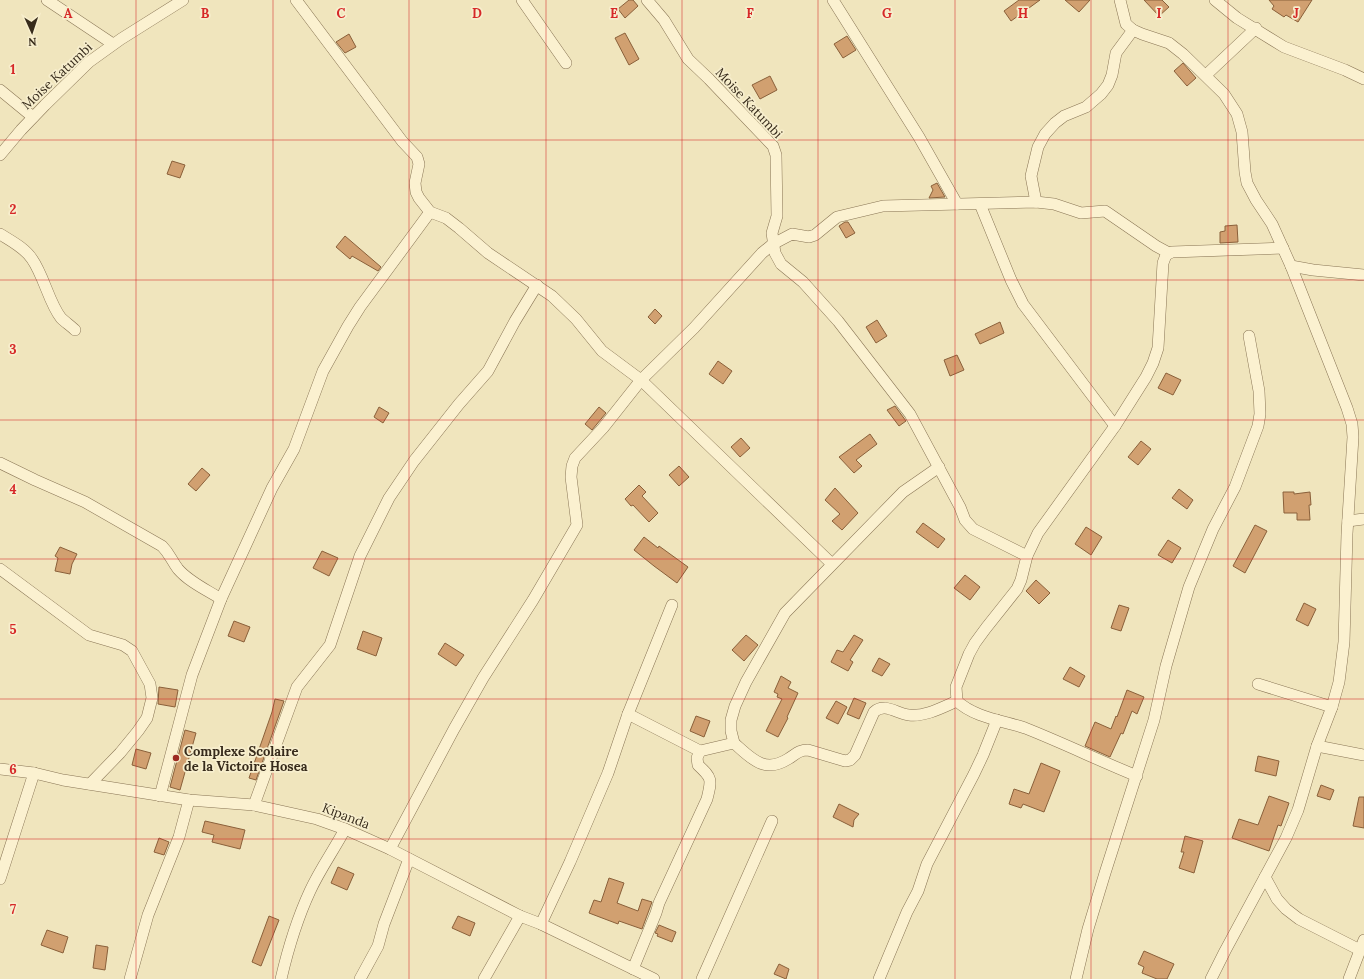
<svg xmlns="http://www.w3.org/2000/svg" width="1364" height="979" font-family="Lora,serif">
  <rect width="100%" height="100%" fill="#f0e5bd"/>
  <g fill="#d1a070" stroke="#8a603a">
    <polygon points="629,0 633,0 638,6 625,18 618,9"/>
    <polygon points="1019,0 1040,0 1011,21 1004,11"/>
    <polygon points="1065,0 1090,0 1079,12"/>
    <polygon points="1144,0 1162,0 1169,7 1159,16"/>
    <polygon points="1269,0 1312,0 1298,22 1286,15 1284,17 1272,9 1274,6"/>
    <polygon points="625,33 639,59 629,65 615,38"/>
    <polygon points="349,34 356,47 345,53 336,42"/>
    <polygon points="847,36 856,50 843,58 834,44"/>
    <polygon points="1183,63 1196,78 1187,86 1174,71"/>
    <polygon points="770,76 777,90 760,99 752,85"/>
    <polygon points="172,161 185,165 180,178 167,174"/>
    <polygon points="937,183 945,197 929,198 933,190 931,186"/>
    <polygon points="845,222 848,222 855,233 846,238 839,226"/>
    <polygon points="1237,225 1238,242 1220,243 1220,232 1225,231 1225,226"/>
    <polygon points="345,236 381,267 378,271 352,256 350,259 336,247"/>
    <polygon points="655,309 662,316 655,324 648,317"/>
    <polygon points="877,320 887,336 876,343 866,327"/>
    <polygon points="1000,322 1004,333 980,344 975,334"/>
    <polygon points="957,355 964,370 950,376 944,360"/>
    <polygon points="718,361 732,371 723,384 709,374"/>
    <polygon points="1166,373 1181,380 1173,395 1158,388"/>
    <polygon points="895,406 906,421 899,426 887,410"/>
    <polygon points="379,407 389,413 383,423 374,417"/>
    <polygon points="599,407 606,413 592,430 585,424"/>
    <polygon points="870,434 877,444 856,460 862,466 854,473 839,457"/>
    <polygon points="741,438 750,448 740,457 731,447"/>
    <polygon points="1141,441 1151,449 1138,465 1128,457"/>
    <polygon points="679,466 689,477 679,486 669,475"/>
    <polygon points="202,468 210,475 196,491 188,484"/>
    <polygon points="639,485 646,492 642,496 658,513 649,522 633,505 631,506 625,499"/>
    <polygon points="835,488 858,513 842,530 832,521 840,514 825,500"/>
    <polygon points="1179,489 1193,500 1187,509 1172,498"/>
    <polygon points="1283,492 1294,492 1294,494 1310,492 1311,505 1309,505 1310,520 1297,520 1297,513 1284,513"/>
    <polygon points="923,523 945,539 938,548 916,532"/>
    <polygon points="1255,525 1267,531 1245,573 1233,566"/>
    <polygon points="1086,527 1102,537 1091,555 1075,544"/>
    <polygon points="644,537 658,548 659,546 688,567 677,583 654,566 634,550"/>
    <polygon points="1168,540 1181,548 1172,563 1158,555"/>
    <polygon points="60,547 77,554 72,564 70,574 55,571 58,558 55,556"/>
    <polygon points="322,551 338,558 329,576 313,568"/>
    <polygon points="965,575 980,587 970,600 954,588"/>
    <polygon points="1036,580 1050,593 1039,604 1026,591"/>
    <polygon points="1304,603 1316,609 1308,626 1296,620"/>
    <polygon points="1119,605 1129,608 1121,631 1111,628"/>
    <polygon points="234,621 250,627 244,642 228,636"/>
    <polygon points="363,631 382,638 376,656 357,649"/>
    <polygon points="746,635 758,645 744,661 732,650"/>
    <polygon points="854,635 863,640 850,660 853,662 848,671 831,662 837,650 843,652"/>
    <polygon points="445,643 464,655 456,666 438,654"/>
    <polygon points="879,658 890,664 882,676 872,671"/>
    <polygon points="1070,667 1085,676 1079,687 1063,679"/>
    <polygon points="781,676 791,682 788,688 798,693 787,717 788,718 778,737 766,731 782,699 777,697 778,694 774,692"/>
    <polygon points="159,687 178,690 175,707 158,704"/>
    <polygon points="1127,690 1144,697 1137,714 1132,711 1123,734 1121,733 1110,757 1085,746 1095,722 1111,729 1116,716 1117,717"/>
    <polygon points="854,698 866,703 859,719 847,714"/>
    <polygon points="275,699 284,701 256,780 249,778 272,712"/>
    <polygon points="836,701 847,707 838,724 826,718"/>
    <polygon points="696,716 710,721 704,737 690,731"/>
    <polygon points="185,730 196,733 180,790 170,787"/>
    <polygon points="136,749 151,753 146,769 132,765"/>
    <polygon points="1258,756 1279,761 1276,776 1255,771"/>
    <polygon points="1041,763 1060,771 1044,812 1023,804 1021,808 1009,804 1014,789 1029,794"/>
    <polygon points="1321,785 1334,790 1330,800 1317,796"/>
    <polygon points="1269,796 1289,803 1281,826 1278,825 1269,851 1232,838 1239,819 1258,825"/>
    <polygon points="1359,797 1364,797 1364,828 1353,826"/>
    <polygon points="839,804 859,814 854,820 853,827 833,817"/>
    <polygon points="205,821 245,830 240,849 212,842 214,835 202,832"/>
    <polygon points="1185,836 1203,841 1194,873 1179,868 1184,852 1181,852"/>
    <polygon points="159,838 169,842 164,855 154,852"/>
    <polygon points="338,867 354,874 347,890 331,883"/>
    <polygon points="609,878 624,883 617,903 638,911 642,899 652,902 642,929 619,921 618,924 589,913 594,900 601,902"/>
    <polygon points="269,916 279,920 261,966 252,962"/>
    <polygon points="458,916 475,923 470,936 452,928"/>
    <polygon points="659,925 676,932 672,942 657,936 658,934 655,933"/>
    <polygon points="47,930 68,937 63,953 41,945"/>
    <polygon points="96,945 108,947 105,970 93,968"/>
    <polygon points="1144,951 1174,964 1167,979 1157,979 1142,973 1144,967 1138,964"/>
    <polygon points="779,964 789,969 786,979 774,974"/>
  </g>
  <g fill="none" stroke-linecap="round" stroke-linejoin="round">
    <g stroke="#897555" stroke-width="12">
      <g id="street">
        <polyline points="47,0 113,44"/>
        <polyline points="296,0 402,141 417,157 419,164 415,183 416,192 419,198 430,212 446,218 459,228 488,253 552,296 576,319 602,351 641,380 832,564"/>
        <polyline points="522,0 566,63"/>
        <polyline points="647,0 664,20 688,59 709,79 773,146 776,155 777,216 772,233 775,253 781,264 803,282 838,321 910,414 960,507 965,520 973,529 1027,556"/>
        <polyline points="833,0 919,137 957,204"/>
        <polyline points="1120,0 1126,24 1133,30 1142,34 1169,43 1183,54 1224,94 1237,114 1242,132 1245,172 1247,183 1256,200 1272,224 1291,266 1347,408 1352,424 1353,437 1347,534 1344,642 1339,682 1332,707 1317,746 1298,810 1286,838 1225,951 1211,979"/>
        <polyline points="1215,0 1237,18 1284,47 1345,70 1364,79"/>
        <polyline points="1206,75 1256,28"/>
        <polyline points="0,90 33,117"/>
        <polyline points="0,155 21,130 45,105 89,62 121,39 183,0"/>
        <polyline points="1036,202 1031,176 1038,147 1045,134 1055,123 1064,116 1086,107 1101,94 1108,85 1112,75 1116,53 1133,30"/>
        <polyline points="980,204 1011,280 1023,304 1115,426"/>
        <path d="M0,234C11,241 25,248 32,259C44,276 49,303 61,318C65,322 71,326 75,330"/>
        <polyline points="1291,266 1313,270 1364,275"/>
        <path d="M0,463L35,480L85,502L162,546C170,554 171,560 178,569C189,582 207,590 221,599"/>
        <polyline points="1348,521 1364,519"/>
        <polyline points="0,569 89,635 123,645 132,651 150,684 152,698 147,718 138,731 120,753 90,784"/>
        <polyline points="1258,684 1332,707"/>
        <path d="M628,714L700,751L734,743C751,758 764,774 788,759C796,754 799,750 808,750L845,761L850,760L855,755L874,712C885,702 897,714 909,715C925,717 943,707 957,701"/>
        <polyline points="734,743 731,731 731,720 735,706 746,682 785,613 903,492 939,467"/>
        <polyline points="1317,746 1364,755"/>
        <polyline points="0,769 34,773 63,780 189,800 254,805 317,819 345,829 390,849 520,916 541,924 654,979"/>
        <path d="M1137,776C1100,761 1063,743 1025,728C1004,721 973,717 957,701L956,687L969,654L975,643L986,628L1017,589L1021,580L1027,556L1038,533L1115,426L1146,377L1153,363L1158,348L1163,263L1166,255L1172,252L1283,248"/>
        <polyline points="160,796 192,675 221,599 272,488 294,449 323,371 348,326 360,307 430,212"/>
        <polyline points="254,805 297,687 330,645 360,556 389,498 414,461 459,404 488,371 515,321 537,285"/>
        <polyline points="390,849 454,729 483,678 533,600 577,525 571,477 572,466 575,458 603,428 641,380 694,328 762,253 773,244 792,234 809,237 815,235 837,217 883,206 1036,202 1054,204 1081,213 1105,211 1156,246 1169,253"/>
        <polyline points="1265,877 1277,899 1286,909 1299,919 1360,950"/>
        <polyline points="0,879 34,773"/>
        <polyline points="541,924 570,862 608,773 628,714 672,605"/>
        <path d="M633,969L656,913L659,903L707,799C712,779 712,778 698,765L697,758L700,751"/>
        <polyline points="130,979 148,915 179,837 189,800"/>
        <path d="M281,979C288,949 297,919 310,891C320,869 334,850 345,829"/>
        <polyline points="360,979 378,946 384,924 409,859"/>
        <polyline points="484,979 520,916"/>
        <polyline points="702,979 772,821"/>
        <polyline points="879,979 907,912 918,891 927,864 974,774 983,755 997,720"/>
        <polyline points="1076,979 1088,929 1105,873 1154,720 1166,666 1189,587 1213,529 1235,487 1258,426 1260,414 1259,391 1249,336"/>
        <polyline points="1349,979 1364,940"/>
      </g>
    </g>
    <use href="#street" stroke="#fbf1d0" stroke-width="11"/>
  </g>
  <path fill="none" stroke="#d62828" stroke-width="1" stroke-opacity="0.55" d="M136,0V979M273,0V979M409,0V979M546,0V979M682,0V979M818,0V979M955,0V979M1091,0V979M1228,0V979M0,140H1364M0,280H1364M0,420H1364M0,559H1364M0,699H1364M0,839H1364"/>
  <circle fill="#9c2a22" stroke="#f7eecd" stroke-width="1.5" cx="176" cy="758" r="4"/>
  <g text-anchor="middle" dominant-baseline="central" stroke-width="3.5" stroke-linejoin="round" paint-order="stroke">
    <g font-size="13" fill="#372b1b" stroke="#f7eecd">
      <text transform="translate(57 76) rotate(-43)">Moise Katumbi</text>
      <text transform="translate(749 103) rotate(47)">Moise Katumbi</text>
      <text transform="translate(346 816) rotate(21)">Kipanda</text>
    </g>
    <g font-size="13" font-weight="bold" fill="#372b1b" stroke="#f7eecd" text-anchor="start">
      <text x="184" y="751">Complexe Scolaire<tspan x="184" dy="15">de la Victoire Hosea</tspan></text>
    </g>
  </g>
  <g font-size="13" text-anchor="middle" font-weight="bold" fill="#d62828" stroke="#f7eecd" stroke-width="3.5" stroke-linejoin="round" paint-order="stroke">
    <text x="68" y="18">A</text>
    <text x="205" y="18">B</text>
    <text x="341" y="18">C</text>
    <text x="477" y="18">D</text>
    <text x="614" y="18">E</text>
    <text x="750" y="18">F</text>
    <text x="887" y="18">G</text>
    <text x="1023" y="18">H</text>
    <text x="1159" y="18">I</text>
    <text x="1296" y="18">J</text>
    <text x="13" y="74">1</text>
    <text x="13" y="214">2</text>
    <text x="13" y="354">3</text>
    <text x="13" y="494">4</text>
    <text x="13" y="634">5</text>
    <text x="13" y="774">6</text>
    <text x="13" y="914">7</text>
  </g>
  <g transform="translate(32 32) rotate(177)" stroke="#f7eecd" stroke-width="3" paint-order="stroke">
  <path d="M0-3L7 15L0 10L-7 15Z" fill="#372b1b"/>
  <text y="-6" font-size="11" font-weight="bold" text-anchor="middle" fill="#372b1b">N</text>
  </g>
</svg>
